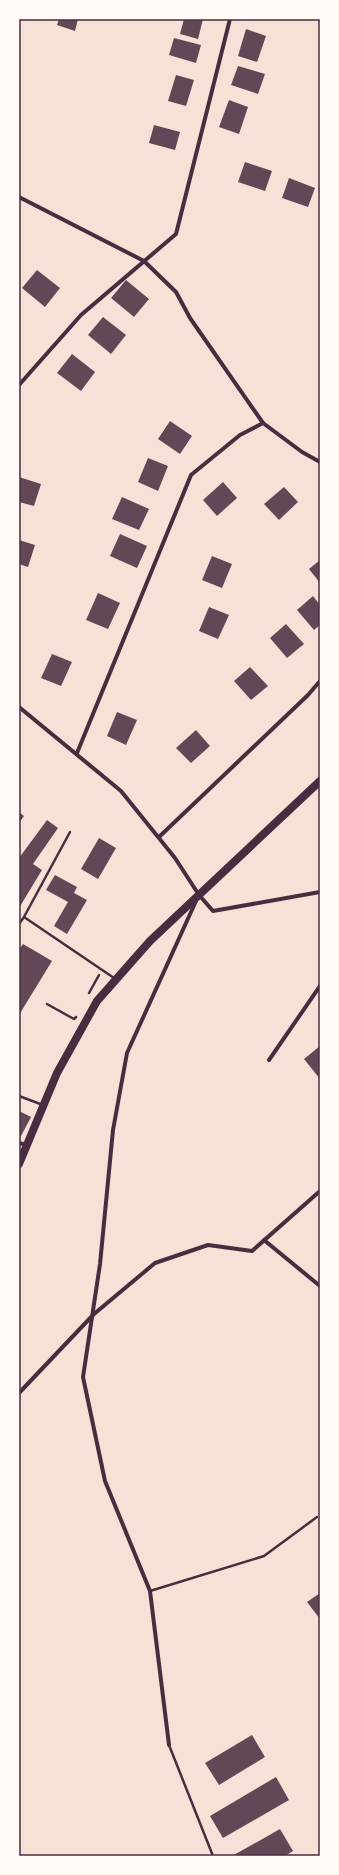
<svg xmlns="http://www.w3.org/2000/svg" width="339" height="1875" font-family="'Source Sans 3',sans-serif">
  <rect width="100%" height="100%" fill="#f7e1d7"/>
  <g fill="#644757">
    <polygon points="59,19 78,19 75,31 57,25"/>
    <polygon points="184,19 203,19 198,39 180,34"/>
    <polygon points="246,29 266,36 257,62 238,56"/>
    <polygon points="174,38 201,45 196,63 169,55"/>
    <polygon points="238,66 265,74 258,94 231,85"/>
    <polygon points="176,75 194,80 186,106 168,101"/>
    <polygon points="229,100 248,107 239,134 219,127"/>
    <polygon points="154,125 180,132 175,150 149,143"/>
    <polygon points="245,162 272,171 265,191 238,182"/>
    <polygon points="289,178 315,188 308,207 282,198"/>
    <polygon points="37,270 60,288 45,307 22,288"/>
    <polygon points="126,280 149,299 134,317 111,298"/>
    <polygon points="103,317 126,335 111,354 88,335"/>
    <polygon points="72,354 95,372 81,391 57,373"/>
    <polygon points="170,421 192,436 180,454 158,439"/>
    <polygon points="148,458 168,466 158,491 138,482"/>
    <polygon points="19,477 41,484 34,506 19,502"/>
    <polygon points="223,482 237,498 217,516 203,500"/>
    <polygon points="284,487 298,502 279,520 264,504"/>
    <polygon points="122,497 149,509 139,530 112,519"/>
    <polygon points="120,534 147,546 137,568 110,556"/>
    <polygon points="19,540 35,545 28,567 19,564"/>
    <polygon points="212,556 232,564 222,588 202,580"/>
    <polygon points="320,560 320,583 309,569"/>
    <polygon points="98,593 120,603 108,629 86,620"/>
    <polygon points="313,596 320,605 320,625 314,630 297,610"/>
    <polygon points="209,607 229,615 218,639 199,631"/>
    <polygon points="286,624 304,644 287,658 270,638"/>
    <polygon points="52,654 72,662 61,686 41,678"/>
    <polygon points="250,667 268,686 251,700 234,681"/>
    <polygon points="117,712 137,720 126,745 107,736"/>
    <polygon points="196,730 210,746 191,763 176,748"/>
    <polygon points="19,812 24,816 19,823"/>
    <polygon points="47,820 58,828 33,864 42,870 19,908 19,858"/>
    <polygon points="99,838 116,848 98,879 81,869"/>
    <polygon points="55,875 77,887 74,893 87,900 67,934 54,926 68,902 46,890"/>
    <polygon points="23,944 52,961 19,1015 19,950"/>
    <polygon points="320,1046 320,1079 304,1059"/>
    <polygon points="19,1111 31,1117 21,1136 19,1135"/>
    <polygon points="320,1593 320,1619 307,1602"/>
    <polygon points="252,1735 265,1757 219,1785 205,1763"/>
    <polygon points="276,1777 289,1800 223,1838 210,1816"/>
    <polygon points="280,1829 293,1851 285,1856 232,1856"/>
  </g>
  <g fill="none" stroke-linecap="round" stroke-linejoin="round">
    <g stroke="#4a2c40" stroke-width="2.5">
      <polyline points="89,993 99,975"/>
      <polyline points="47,1004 74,1019 76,1017"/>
    </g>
    <g stroke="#4a2c40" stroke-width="2.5">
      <polyline points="24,917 70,832"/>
      <polyline points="19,924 24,917 114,978"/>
      <polyline points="19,1096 43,1105"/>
      <polyline points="150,1591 264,1556 317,1517"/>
      <polyline points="169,1745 213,1856"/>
    </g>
    <g stroke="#4a2c40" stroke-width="4">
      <polyline points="19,197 144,261 176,292 190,318 263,423"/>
      <polyline points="19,385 81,315 176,234 230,19"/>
      <polyline points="19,707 121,791 175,858 199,895 213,911 320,892"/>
      <polyline points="77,753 191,475 240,435 263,423 302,452 320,462"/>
      <polyline points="159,837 308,695 320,681"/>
      <polyline points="269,1060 320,986"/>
      <polyline points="19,1143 27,1145"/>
      <polyline points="264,1240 320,1286"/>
      <polyline points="19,1393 94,1314 155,1263 208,1245 252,1251 320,1191"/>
      <polyline points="169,1745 150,1591 105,1481 83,1377 100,1264 113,1130 127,1053 196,901"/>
    </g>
    <polyline stroke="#4a2c40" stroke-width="8" points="19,1164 57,1073 97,1001 150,941 320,781"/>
  </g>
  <rect width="339" height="1875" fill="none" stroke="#fffaf5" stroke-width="40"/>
  <rect x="20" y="20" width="299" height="1835" fill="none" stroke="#4a2c40" stroke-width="1.5"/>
</svg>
